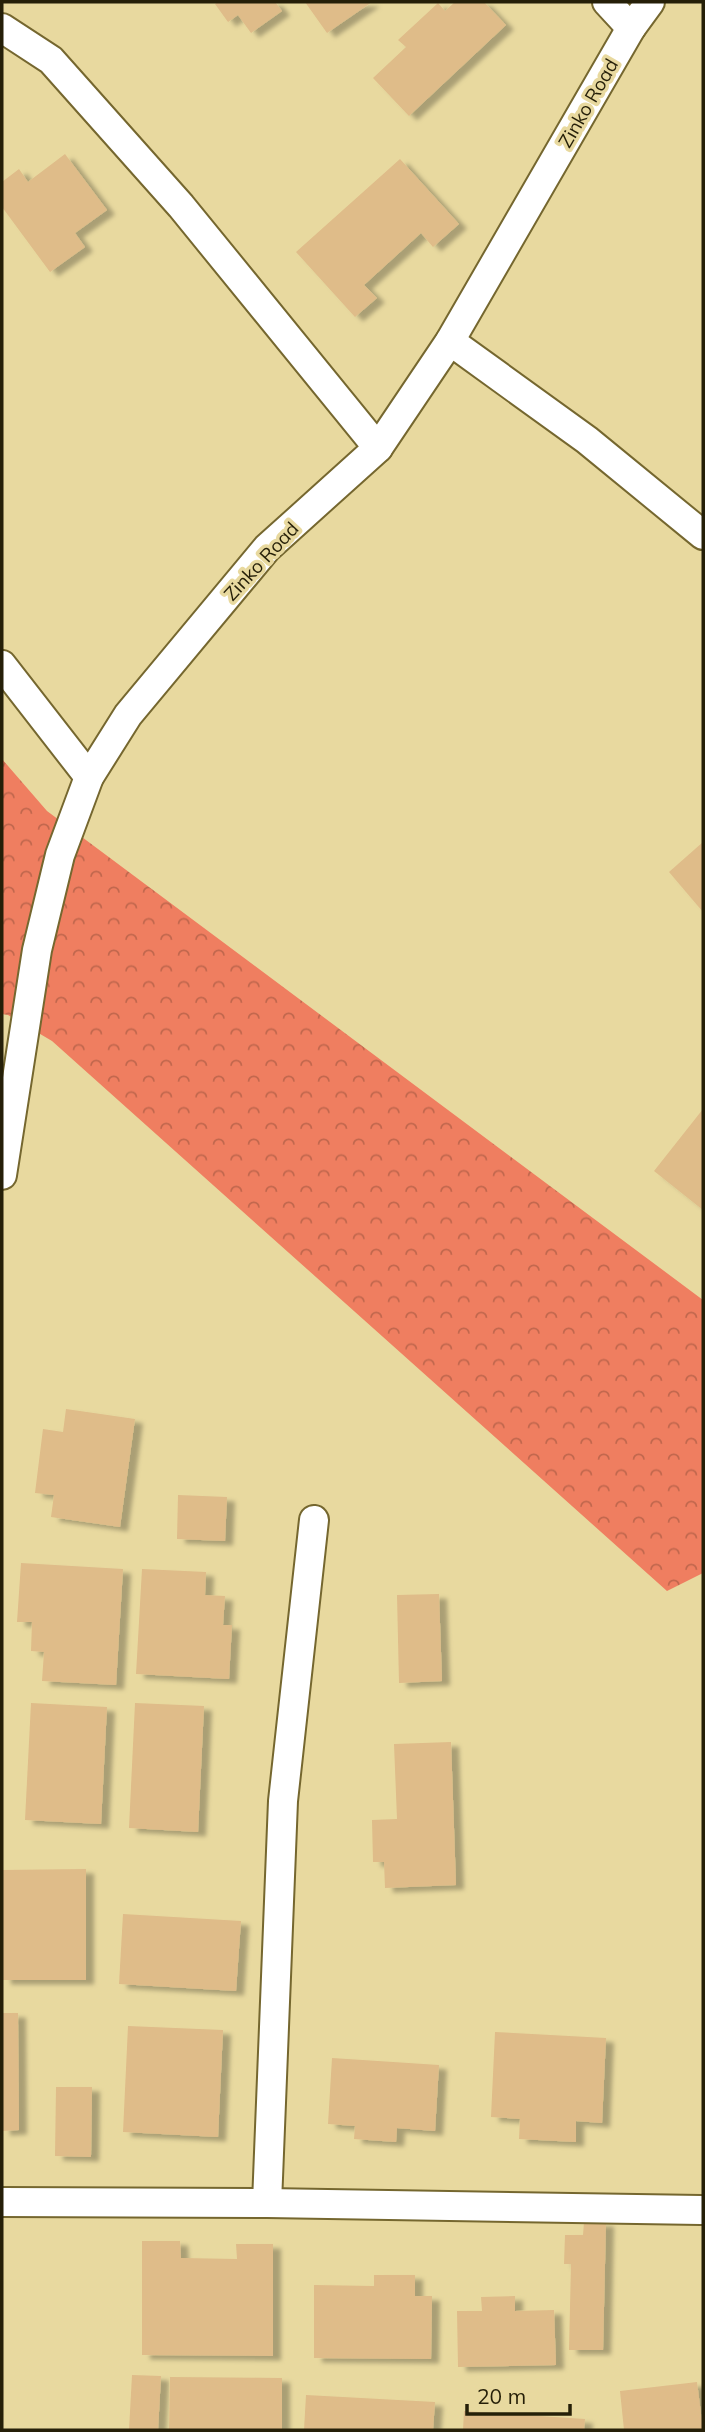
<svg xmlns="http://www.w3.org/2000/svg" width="705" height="2432" font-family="Mulish,sans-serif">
  <defs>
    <pattern id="forest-crowns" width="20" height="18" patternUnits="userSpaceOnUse" patternTransform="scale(1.75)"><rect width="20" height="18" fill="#ef7e60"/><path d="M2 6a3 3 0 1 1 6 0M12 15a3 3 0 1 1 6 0" fill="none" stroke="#c1674d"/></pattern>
    <filter id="shadow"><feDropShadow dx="8" dy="4.5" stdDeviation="2" flood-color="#0004"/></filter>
  </defs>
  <rect width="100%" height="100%" fill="#e8d99f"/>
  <polygon fill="url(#forest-crowns)" points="2,759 47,811 703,1300 703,1573 667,1591 52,1041 8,1015 2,1014"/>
  <g fill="#dfbc89" filter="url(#shadow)">
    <polygon points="218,2 275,2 282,11 251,33 238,15 228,22 215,4"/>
    <polygon points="305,2 372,2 327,33"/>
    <polygon points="455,2 484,2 506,25 409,116 373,78 406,47 398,40 438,3 445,11"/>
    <polygon points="65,154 107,210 75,233 85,247 50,272 2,207 2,182 19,169 28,182"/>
    <polygon points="400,159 459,224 433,247 421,233 364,285 377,298 355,317 296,252"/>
    <polygon points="703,842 703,912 669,872"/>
    <polygon points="703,1109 703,1210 654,1171"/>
    <polygon points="66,1409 135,1419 120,1527 51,1517 54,1495 35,1493 43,1429 63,1432"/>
    <polygon points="178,1495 227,1497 225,1541 177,1539"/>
    <polygon points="21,1563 123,1569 116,1685 42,1681 44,1652 31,1651 32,1622 17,1622"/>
    <polygon points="142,1569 206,1572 205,1595 225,1596 223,1625 232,1625 229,1679 136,1674"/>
    <polygon points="439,1594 442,1681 399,1683 397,1595"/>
    <polygon points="31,1703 107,1707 101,1824 25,1820"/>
    <polygon points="135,1703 204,1706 198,1832 129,1828"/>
    <polygon points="451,1742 456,1885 385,1888 384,1862 373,1862 372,1820 397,1819 394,1744"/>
    <polygon points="86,1869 86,1980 3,1980 2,1870"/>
    <polygon points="123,1914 241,1921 236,1991 119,1984"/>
    <polygon points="2,2013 18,2013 19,2130 2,2131"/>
    <polygon points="128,2026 223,2030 218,2137 123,2132"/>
    <polygon points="495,2032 606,2038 602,2123 576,2121 576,2142 519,2139 520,2119 491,2117"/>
    <polygon points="332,2058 439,2065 435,2131 397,2128 396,2142 354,2139 355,2126 328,2124"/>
    <polygon points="56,2087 92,2087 91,2157 55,2156"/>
    <polygon points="584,2222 606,2222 603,2350 569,2350 571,2264 564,2264 565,2235 583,2235"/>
    <polygon points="142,2241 180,2241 181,2258 237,2259 236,2244 273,2244 273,2356 142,2355"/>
    <polygon points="374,2275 415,2275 415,2296 432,2296 431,2359 314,2358 314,2285 374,2286"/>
    <polygon points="515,2296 515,2311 554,2310 556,2365 458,2367 457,2311 482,2311 481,2297"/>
    <polygon points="132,2375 161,2376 158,2430 129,2430"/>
    <polygon points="170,2377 282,2378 282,2430 169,2430"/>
    <polygon points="697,2382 703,2430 624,2430 620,2391"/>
    <polygon points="306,2395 435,2402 433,2430 304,2430"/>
    <polygon points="464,2411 585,2419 584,2430 463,2430"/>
  </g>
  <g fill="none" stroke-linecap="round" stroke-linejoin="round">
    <g stroke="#75672f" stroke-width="32">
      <g id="minor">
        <polyline points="607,2 631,28"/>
        <polyline points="2,28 51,60 181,206 378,448"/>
        <polyline points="450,341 587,440 703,535"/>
        <polyline points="2,665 89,777"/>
        <polyline points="2,1175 37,950 60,855 89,777 128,715 267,548 378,448 450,341 631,28 650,2"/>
        <polyline points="2,2202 267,2203 701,2210"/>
        <polyline points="267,2203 283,1801 314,1520"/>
      </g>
    </g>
    <use href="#minor" stroke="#fff" stroke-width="28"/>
  </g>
  <g text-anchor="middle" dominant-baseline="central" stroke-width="7" stroke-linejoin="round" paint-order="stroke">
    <g font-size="19" fill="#251f08" stroke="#e8d99f">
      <text transform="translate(588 103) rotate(-60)">Zinko Road</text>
      <text transform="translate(261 561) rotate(-47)">Zinko Road</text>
    </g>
  </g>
  <rect width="705" height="2432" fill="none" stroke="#251f08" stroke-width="7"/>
  <path d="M467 2404v10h103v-10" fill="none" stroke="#251f08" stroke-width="3.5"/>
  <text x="477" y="2404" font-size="21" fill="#251f08" stroke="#e8d99f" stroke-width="5" paint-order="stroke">20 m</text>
</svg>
